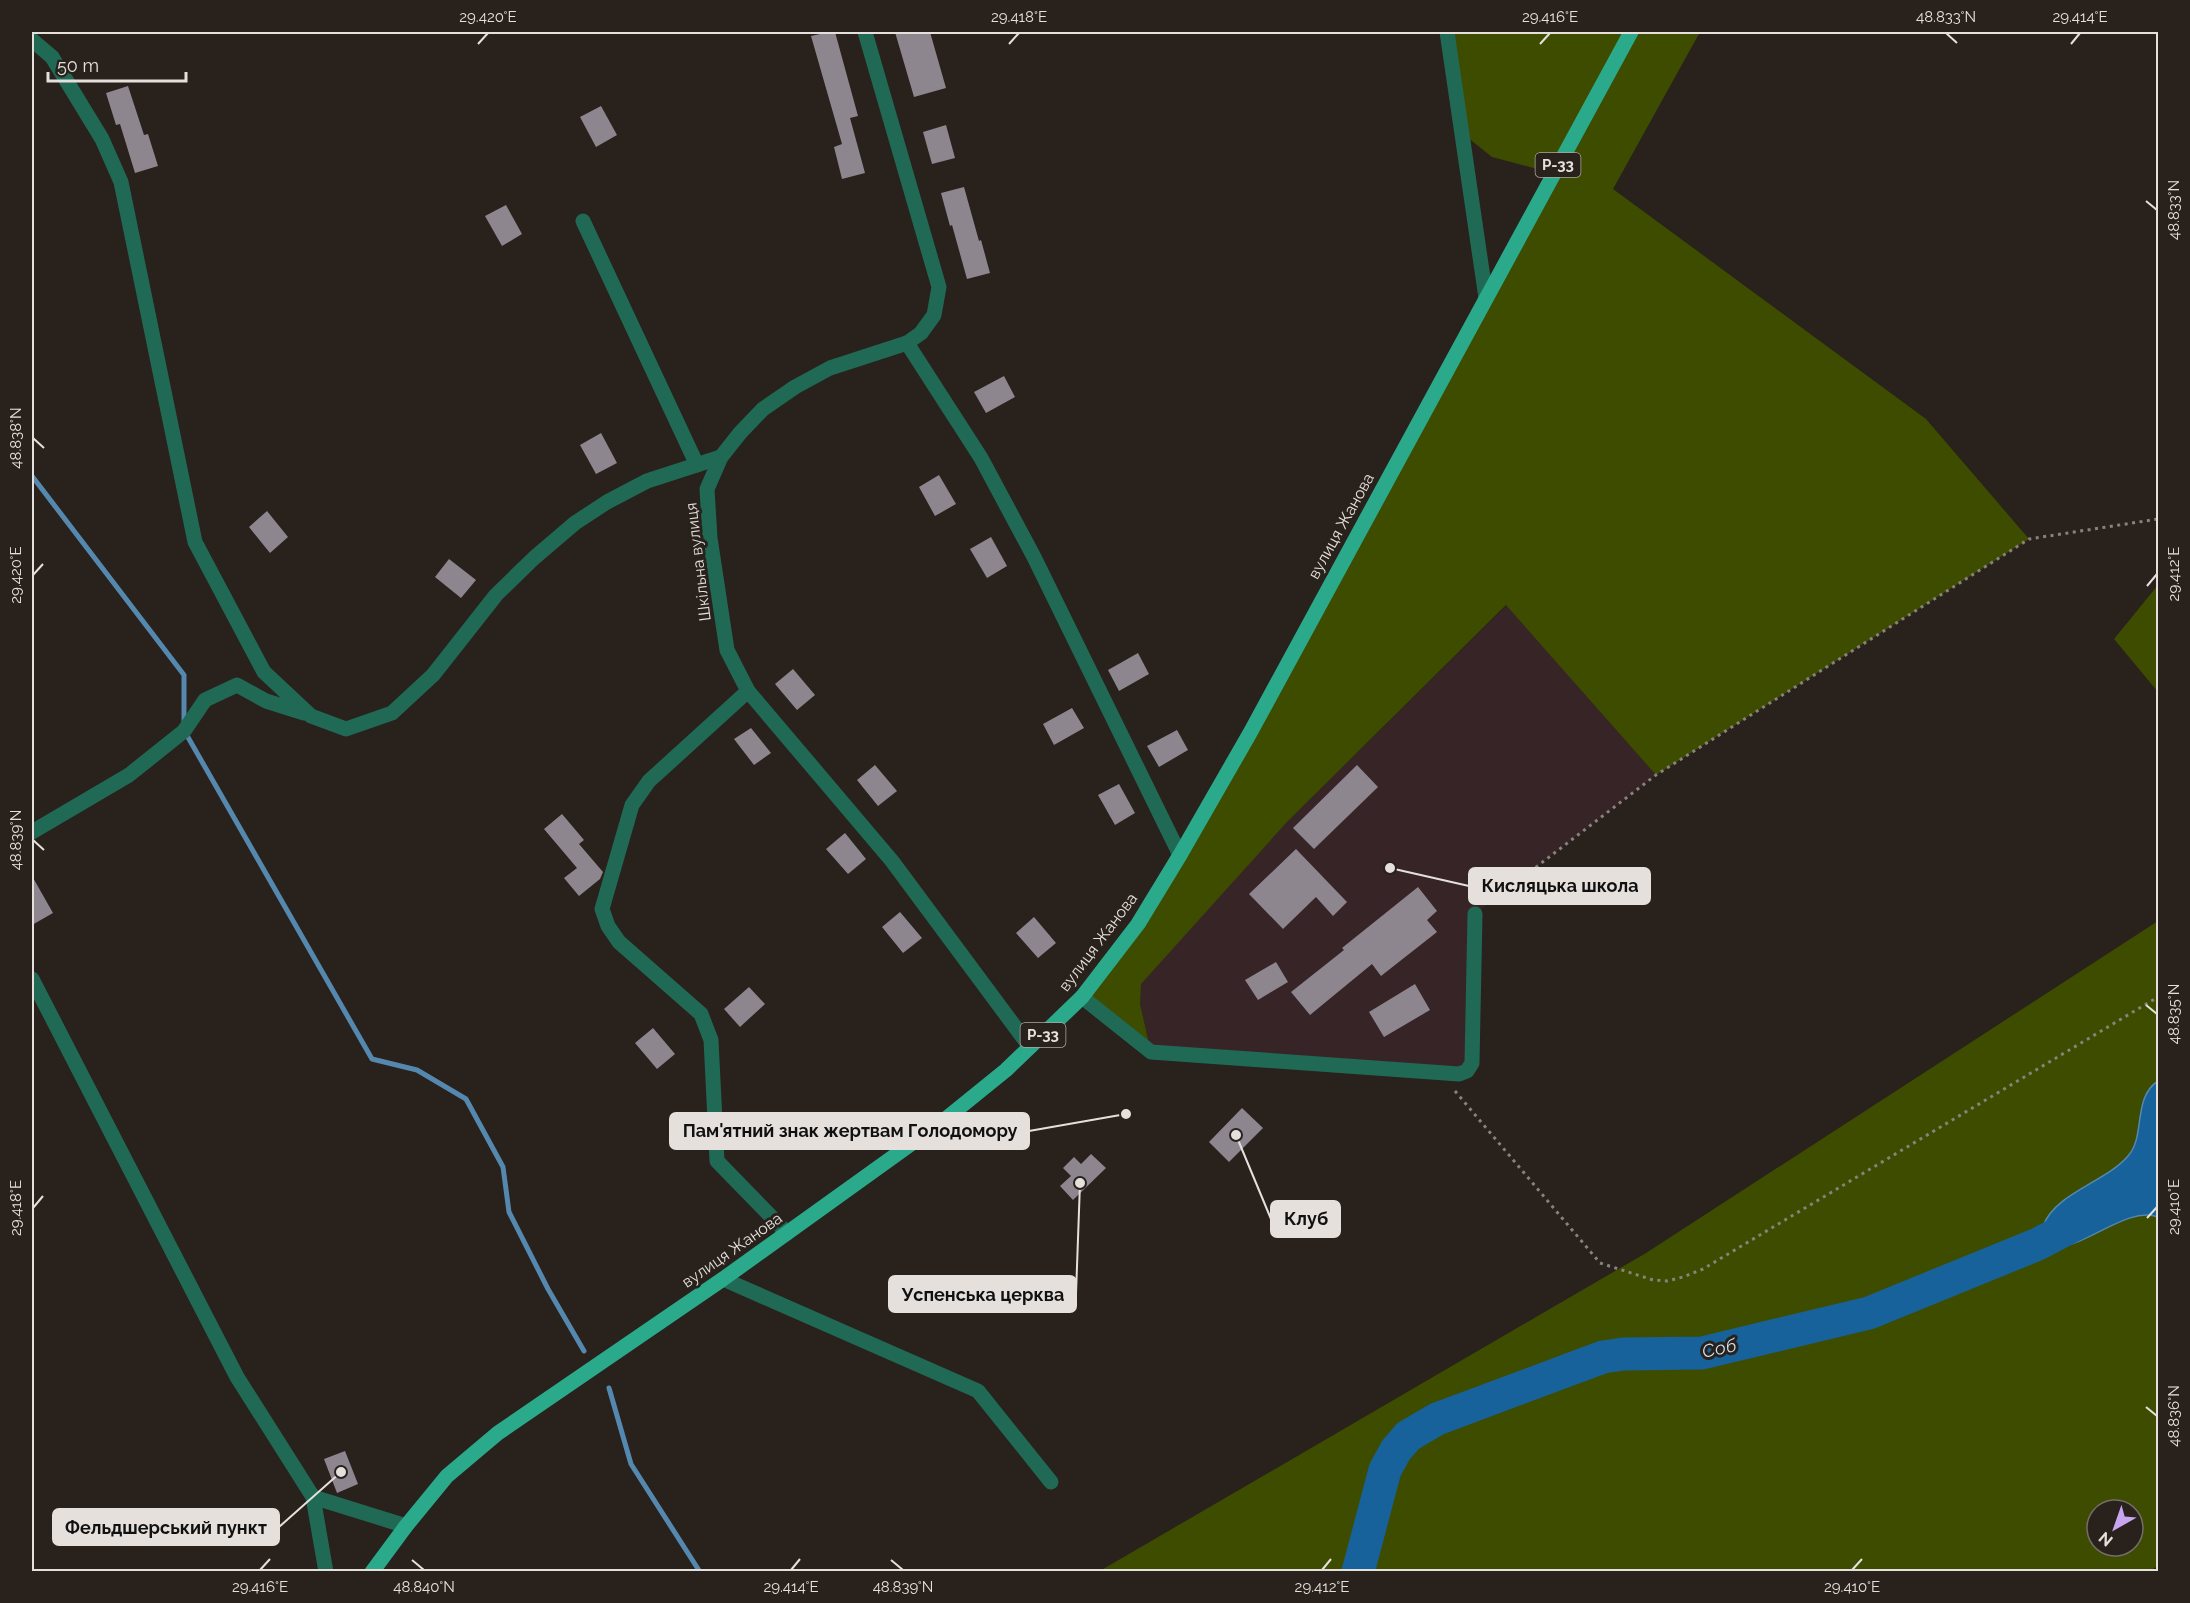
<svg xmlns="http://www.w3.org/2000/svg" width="2190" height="1603" font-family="Raleway,sans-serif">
  <rect width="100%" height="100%" fill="#28211c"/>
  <polygon fill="#372426" points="1507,605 1656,775 1475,914 1470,1068 1151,1052 1140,1004 1140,984 1287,822"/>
  <g fill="#3e4c00" fill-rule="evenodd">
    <polygon points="1447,32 1700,32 1613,189 1926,419 2029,539 1656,775 1506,605 1287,822 1141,984 1140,1004 1151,1052 1082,997 1138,924 1553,173 1492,157 1462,133"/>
    <polygon points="2158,585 2158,692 2114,639"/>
    <path d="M2158,921V1181L2078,1242C2099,1232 2136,1209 2158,1217V1566L2149,1571L1098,1572L1646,1253ZM2097,1510H2133V1546H2097Z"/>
  </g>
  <path fill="#17629b" stroke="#5588af" stroke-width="1.5" d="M2158,1081V1217C2128,1206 2089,1245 2057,1247C2051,1248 2044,1245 2038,1244C2040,1238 2041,1231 2043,1226C2055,1193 2106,1182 2128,1156C2146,1136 2132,1098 2158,1081Z"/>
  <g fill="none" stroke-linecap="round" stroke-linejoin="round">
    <g stroke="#5588af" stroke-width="5">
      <polyline points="32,476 184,675 184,723"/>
      <polyline points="185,732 372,1059 417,1070 466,1099 503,1167 509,1212 548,1289 584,1351"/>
      <polyline points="609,1388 631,1464 700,1572"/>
    </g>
    <polyline stroke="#17629b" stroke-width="33" points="1358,1572 1385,1470 1396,1450 1408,1436 1437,1419 1603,1357 1623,1354 1702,1353 1869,1313 2038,1244 2158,1181"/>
  </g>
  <g fill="#8e868f">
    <polygon points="829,32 835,32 858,116 850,118 865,173 842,179 834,147 842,144 811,36"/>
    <polygon points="895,32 930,32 946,88 914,97"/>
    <polygon points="128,86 144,135 148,134 158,166 135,173 120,124 116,125 106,93"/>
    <polygon points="601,106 617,135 596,147 580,117"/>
    <polygon points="946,125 955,158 932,164 923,132"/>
    <polygon points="964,187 979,241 981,240 990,273 967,279 952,225 950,226 941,193"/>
    <polygon points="506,205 522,234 502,246 485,216"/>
    <polygon points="1004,376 1015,397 986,413 974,392"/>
    <polygon points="601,433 617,463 596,474 580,445"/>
    <polygon points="939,475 956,504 935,516 919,487"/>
    <polygon points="267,511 288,537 270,553 249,527"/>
    <polygon points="991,537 1007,566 987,578 970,549"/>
    <polygon points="449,559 476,580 461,598 435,577"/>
    <polygon points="1138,653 1149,674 1119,691 1108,670"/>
    <polygon points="793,669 815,695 797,710 775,684"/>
    <polygon points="1072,708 1084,728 1054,745 1043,724"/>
    <polygon points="751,728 771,753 754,765 734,739"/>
    <polygon points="1177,730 1188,750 1159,767 1147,746"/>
    <polygon points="875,765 897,791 878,806 857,780"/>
    <polygon points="1357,765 1378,787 1314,849 1293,828"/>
    <polygon points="1119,784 1135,813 1115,825 1098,795"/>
    <polygon points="562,814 584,840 579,844 603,872 600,879 579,896 564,878 577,868 544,829"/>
    <polygon points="845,833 866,859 848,874 826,849"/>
    <polygon points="1296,849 1347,902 1333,916 1316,897 1283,929 1249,894"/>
    <polygon points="32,876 53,913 32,925"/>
    <polygon points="1418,887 1437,911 1427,920 1437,932 1381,976 1372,964 1310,1015 1291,992 1344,950 1342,948"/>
    <polygon points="900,912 922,938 903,953 882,927"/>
    <polygon points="1034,917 1056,943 1038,958 1016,933"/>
    <polygon points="1276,962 1288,982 1258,1000 1245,980"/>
    <polygon points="1415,984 1430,1010 1384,1037 1369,1012"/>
    <polygon points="749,987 765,1004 740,1027 724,1009"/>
    <polygon points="653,1028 675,1054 657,1069 635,1043"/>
    <polygon points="1242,1108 1263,1128 1229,1162 1209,1142"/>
    <polygon points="1091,1154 1106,1168 1073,1200 1060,1186 1071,1176 1063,1168 1074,1157 1081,1164"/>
    <polygon points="345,1451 358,1484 337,1493 324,1459"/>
  </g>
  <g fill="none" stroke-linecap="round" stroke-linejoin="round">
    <g stroke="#88817d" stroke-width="3" stroke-dasharray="3 4.5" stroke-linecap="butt">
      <polyline points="1488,904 1656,775 2029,539 2158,519"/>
      <polyline points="1455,1091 1600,1263 1653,1280 1667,1281 1683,1277 1703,1269 2158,997"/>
    </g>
    <g stroke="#206955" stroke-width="15">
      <polyline points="865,32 939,287 934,315 921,333 907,343 830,368 795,387 763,409 740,433 721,457 707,489 710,538 727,650 748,691 892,861 1030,1047"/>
      <polyline points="1447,32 1486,298"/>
      <polyline points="32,40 52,57 102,139 121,182 195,542 264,672 311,716 346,729 392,713 433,675 496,595 534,558 575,523 607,502 647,481 721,457"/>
      <polyline points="583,221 697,465"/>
      <polyline points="907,343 981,458 1034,557 1180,855"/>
      <polyline points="748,691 649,781 632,805 602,909 608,926 619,942 701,1014 711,1040 717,1161 787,1233"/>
      <polyline points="32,832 129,775 184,731 205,700 237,685 266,701 304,713"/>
      <polyline points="32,979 237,1377 313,1497 326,1572"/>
      <polyline points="1082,997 1151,1052 1459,1074 1467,1071 1472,1063 1475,914"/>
      <polyline points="723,1279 978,1391 1051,1482"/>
      <polyline points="313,1497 406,1526"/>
    </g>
    <polyline stroke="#2aaa8a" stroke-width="15" points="372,1572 406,1526 447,1476 498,1433 723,1279 943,1121 1006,1070 1082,997 1138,924 1180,855 1250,733 1631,32"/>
  </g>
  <path fill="none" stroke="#e6e0dd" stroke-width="2" d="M1946,33L1957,43M478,44L488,33M1009,44L1019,33M1540,44L1550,33M2071,44L2080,33M2146,201L2157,210M33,438L44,448M33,575L43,564M2147,586L2157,574M33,840L44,850M2146,1005L2157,1014M33,1208L43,1196M2147,1218L2157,1207M2146,1407L2157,1416M412,1560L424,1570M891,1560L903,1570M260,1570L270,1559M791,1570L800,1559M1322,1570L1331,1559M1852,1570L1862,1559"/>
  <g text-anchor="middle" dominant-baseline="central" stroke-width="6" stroke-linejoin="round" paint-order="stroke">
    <g fill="#28211c" stroke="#ada7a3" stroke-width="1.5">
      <rect x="1535.5" y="153" width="45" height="24" rx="4.5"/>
      <rect x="1020.5" y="1023" width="45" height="24" rx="4.5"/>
    </g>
    <g font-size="15" font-weight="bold" fill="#e6e0dd">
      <text x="1558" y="165">Р-33</text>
      <text x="1043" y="1035">Р-33</text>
    </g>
    <g font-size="16" fill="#e6e0dd" stroke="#28211c">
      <text transform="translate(1341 526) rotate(-61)">вулиця Жанова</text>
      <text transform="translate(698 562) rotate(-97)">Шкільна вулиця</text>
      <text transform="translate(1098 942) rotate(-53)">вулиця Жанова</text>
      <text transform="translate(732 1250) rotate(-35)">вулиця Жанова</text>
    </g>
    <g font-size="18" font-style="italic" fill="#cedfef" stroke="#28211c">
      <text transform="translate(1719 1348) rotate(-12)">Соб</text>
    </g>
  </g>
  <path fill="none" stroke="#e6e0dd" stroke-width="2" d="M1390 868L1469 886M1126 1114L1029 1131M1236 1135L1271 1219M1080 1183L1076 1294M341 1472L279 1527"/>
  <g fill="#e6e0dd" stroke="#28211c" stroke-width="2">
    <circle cx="1390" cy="868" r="6"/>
    <circle cx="1126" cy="1114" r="6"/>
    <circle cx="1236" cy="1135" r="6"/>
    <circle cx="1080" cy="1183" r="6"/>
    <circle cx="341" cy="1472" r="6"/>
  </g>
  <g fill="#e6e0dd" stroke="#e6e0dd" stroke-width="2">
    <rect x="1469" y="868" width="181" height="36" rx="6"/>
    <rect x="670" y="1113" width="359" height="36" rx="6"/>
    <rect x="1271" y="1201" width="69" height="36" rx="6"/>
    <rect x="889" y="1276" width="187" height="36" rx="6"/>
    <rect x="53" y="1509" width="226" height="36" rx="6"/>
  </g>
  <g font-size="18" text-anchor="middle" font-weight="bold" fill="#111">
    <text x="1560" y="892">Кисляцька школа</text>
    <text x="850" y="1137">Пам'ятний знак жертвам Голодомору</text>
    <text x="1306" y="1225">Клуб</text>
    <text x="983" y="1301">Успенська церква</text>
    <text x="166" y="1534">Фельдшерський пункт</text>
  </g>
  <rect width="2190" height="1603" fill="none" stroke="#28211c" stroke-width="66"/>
  <g transform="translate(2115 1528) rotate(220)"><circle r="28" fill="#28211c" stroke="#746d69" stroke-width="1.5"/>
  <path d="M0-4.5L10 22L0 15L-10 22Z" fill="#c7a6ef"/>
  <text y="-9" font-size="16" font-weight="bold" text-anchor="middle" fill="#e6e0dd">N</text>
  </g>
  <path d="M48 72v9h138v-9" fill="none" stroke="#e6e0dd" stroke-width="3"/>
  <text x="57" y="72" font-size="18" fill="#e6e0dd" stroke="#28211c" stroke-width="4.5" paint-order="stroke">50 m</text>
  <rect x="33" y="33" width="2124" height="1537" fill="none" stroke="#e6e0dd" stroke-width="2"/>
  <g font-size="15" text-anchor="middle" fill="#e6e0dd">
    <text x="488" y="22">29.420°E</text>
    <text x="1019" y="22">29.418°E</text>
    <text x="1550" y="22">29.416°E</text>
    <text x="1946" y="22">48.833°N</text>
    <text x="2080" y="22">29.414°E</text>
    <text transform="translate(2174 210) rotate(-90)" y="5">48.833°N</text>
    <text transform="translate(16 438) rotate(-90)" y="5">48.838°N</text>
    <text transform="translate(2174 574) rotate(-90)" y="5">29.412°E</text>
    <text transform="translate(16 575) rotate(-90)" y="5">29.420°E</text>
    <text transform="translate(16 840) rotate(-90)" y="5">48.839°N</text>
    <text transform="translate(2174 1014) rotate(-90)" y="5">48.835°N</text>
    <text transform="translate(2174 1207) rotate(-90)" y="5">29.410°E</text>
    <text transform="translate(16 1208) rotate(-90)" y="5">29.418°E</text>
    <text transform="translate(2174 1416) rotate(-90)" y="5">48.836°N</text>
    <text x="260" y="1592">29.416°E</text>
    <text x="424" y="1592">48.840°N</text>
    <text x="791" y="1592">29.414°E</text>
    <text x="903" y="1592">48.839°N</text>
    <text x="1322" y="1592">29.412°E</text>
    <text x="1852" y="1592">29.410°E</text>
  </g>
</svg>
